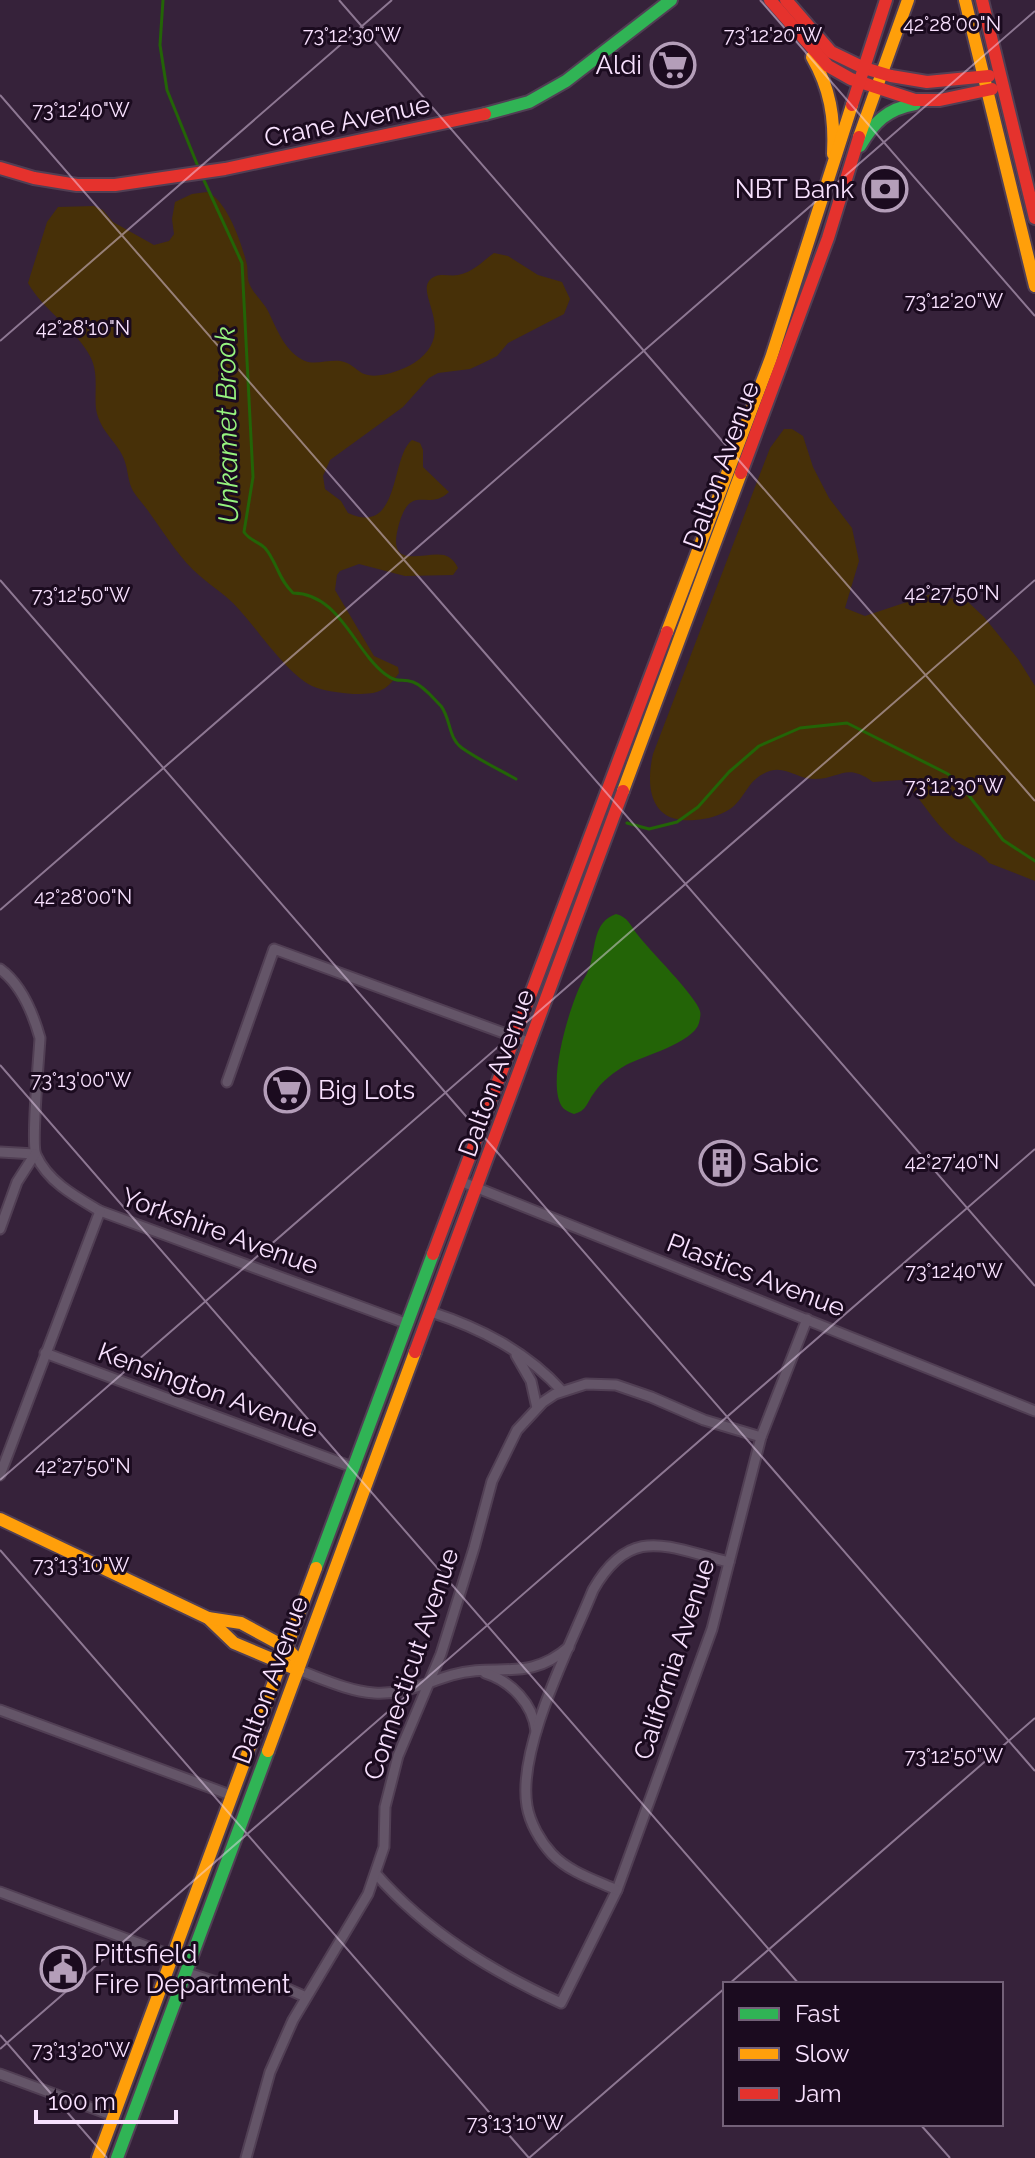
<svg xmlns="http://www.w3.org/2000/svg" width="1035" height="2158" font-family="Raleway,sans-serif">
  <rect width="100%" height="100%" fill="#36223a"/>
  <g fill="#473008">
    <path d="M207,192C227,200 242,244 247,265C248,270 247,277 249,283C253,294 264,302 269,313C277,330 286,353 305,361C317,366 334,357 347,363C354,366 360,374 368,375C381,378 403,370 414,363C458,334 417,296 429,281C437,271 448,277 458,275C472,273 483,261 494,253L508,256L538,275L562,282L570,299L564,314L508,343L497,356L483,363L470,369L438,373L429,378L403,407L330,460L323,476L325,489L341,501L348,513C401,537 390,457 412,440L420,443L423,450V467L449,492C427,513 410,480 398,528C387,571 425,551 444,555C451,557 455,562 458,568L453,575L405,576L359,564L340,571L337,575L335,590L374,656L398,667L399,673C385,693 376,694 353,694C341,693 323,691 312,686C285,673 255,625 233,603C223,593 211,586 200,576C180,559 167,537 151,515C146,507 138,499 133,491C128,482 128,471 125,462C119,442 100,433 96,409C94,388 100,370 87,351C71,325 43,310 28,283L47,222L58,207L94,206L103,210L113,222L154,245L169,241L174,234L172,219L175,202L192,194Z"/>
    <path d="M784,429H792L803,436L813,467L829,498L852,528L859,561L845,608L865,616L931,594L968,602L984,617L1018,659L1035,686V881L989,863C981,852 962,847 952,838C932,821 921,797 901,780L873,782C846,762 840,779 815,779C796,780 784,762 763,774C747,782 744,800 730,809C719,816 708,819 695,820C651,824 645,789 653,754L755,487L770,448Z"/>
  </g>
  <path fill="#236407" d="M616,914C628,917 630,925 637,934C649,950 696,996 700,1011C701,1014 700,1019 699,1023C693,1043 643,1056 626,1065C614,1072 602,1081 594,1093C587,1102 587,1111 574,1114C571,1113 565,1110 563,1108C545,1086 570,1005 582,982C585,977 588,972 590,966C596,946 593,922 616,914Z"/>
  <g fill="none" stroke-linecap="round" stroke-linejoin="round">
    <g stroke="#236407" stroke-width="3">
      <polyline points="163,0 160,45 167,90 199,169"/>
      <path d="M202,176L242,263L253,477L244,532C250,541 258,541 265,548C277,562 278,579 293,593C340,594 353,649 385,674C398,684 401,678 413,682C424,686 433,698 441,706C451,719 448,738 462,748C479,760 498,769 516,779"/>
      <polyline points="627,823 649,829 677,822 698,807 729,772 759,746 800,728 847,723 948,774 964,789 1003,840 1035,861"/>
    </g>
    <g stroke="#513f54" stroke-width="13">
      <g id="street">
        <path d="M0,969C22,985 33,1013 40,1038C39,1056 31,1145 36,1155C48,1182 76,1197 100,1211L408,1324"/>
        <polyline points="227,1082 274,949 531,1043"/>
        <polyline points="0,1152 35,1154"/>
        <polyline points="460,1181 1035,1411"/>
        <polyline points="0,1229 17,1182 35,1154"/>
        <path d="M431,1312C480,1328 526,1351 562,1391"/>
        <polyline points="45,1353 355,1468"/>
        <polyline points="516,1355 531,1381 537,1408"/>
        <polyline points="0,1475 100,1211"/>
        <path d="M298,1670C323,1679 348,1691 374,1693C404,1695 425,1683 452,1675C496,1662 528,1683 569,1647"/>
        <path d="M485,1673C511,1681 533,1704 536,1731"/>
        <polyline points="0,1710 233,1796"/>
        <path d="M376,1874C427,1932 491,1971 561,2003L617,1890L712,1629L761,1437L807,1319"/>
        <path d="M617,1890C595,1880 569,1872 552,1854C540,1841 530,1823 527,1806C517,1747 571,1645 593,1590C631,1523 668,1548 729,1562"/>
        <polyline points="0,1892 173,1956"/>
        <polyline points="185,1972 228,1986 283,1987 306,1997"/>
        <polyline points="0,2074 114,2116"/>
        <polyline points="246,2158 270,2072 293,2020 368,1894 384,1847 385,1807 398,1756 441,1654 474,1548 492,1481 517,1430 543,1402 555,1394 586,1384 616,1385 651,1397 704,1420 761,1437"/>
      </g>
    </g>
    <g stroke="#513f54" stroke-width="16">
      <g id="fast">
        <polyline points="485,114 529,102 566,81 671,0"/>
        <path d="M860,146C874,122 887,109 915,104"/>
        <polyline points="316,1568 433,1254"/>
        <polyline points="117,2158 268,1751"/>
      </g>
    </g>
    <g stroke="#513f54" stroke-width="16">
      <g id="slow">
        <polyline points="965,0 1035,286"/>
        <path d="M812,57C830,88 835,118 833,154"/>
        <polyline points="859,137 908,0"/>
        <polyline points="667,632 771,358 852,105"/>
        <polyline points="623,791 741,473"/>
        <polyline points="0,1519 208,1618 234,1643 298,1670"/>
        <polyline points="208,1618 241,1623 287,1648 296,1658 298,1670"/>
        <polyline points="268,1751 415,1352"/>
        <polyline points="98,2158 316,1568"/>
      </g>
    </g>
    <g stroke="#513f54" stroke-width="16">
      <g id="jam">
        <polyline points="770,0 828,66 851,79 915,100 940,100 992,89"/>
        <polyline points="786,0 831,52 864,68 891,76 927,82 989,76"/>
        <polyline points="982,0 1035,218"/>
        <polyline points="852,105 886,0"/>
        <polyline points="0,168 34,178 77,185 115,185 225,169 485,114"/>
        <polyline points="741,473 828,238 859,137"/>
        <polyline points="433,1254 667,632"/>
        <polyline points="415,1352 623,791"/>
      </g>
    </g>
    <use href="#street" stroke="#645568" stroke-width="9"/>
    <use href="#fast" stroke="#30b455" stroke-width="12"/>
    <use href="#slow" stroke="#ff9f0a" stroke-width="12"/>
    <use href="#jam" stroke="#e5322d" stroke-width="12"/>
  </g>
  <path fill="none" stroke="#f8e1fe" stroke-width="2" stroke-opacity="0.45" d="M339,0L1035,801M760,0L1035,316M0,95L1035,1286M0,341L392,0M0,580L1035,1771M0,910L1035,11M0,1065L799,1984M0,1480L1035,580M0,1550L529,2158M729,1984L1035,1718M0,2035L107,2158M0,2049L1035,1149M920,2124L950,2158M529,2158L725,1988"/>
  <defs>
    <g id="supermarket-ring" transform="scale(2.3)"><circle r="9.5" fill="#1b0b1f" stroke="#b49eb9" stroke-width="1.5"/><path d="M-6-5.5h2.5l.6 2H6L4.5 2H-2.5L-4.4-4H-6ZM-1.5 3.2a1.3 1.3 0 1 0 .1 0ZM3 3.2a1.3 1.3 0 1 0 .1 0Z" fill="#b49eb9"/></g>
    <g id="bank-ring" transform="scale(2.3)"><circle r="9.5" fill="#1b0b1f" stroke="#b49eb9" stroke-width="1.5"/><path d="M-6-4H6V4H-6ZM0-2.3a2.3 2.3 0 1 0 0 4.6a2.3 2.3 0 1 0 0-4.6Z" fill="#b49eb9"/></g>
    <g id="building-ring" transform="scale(2.3)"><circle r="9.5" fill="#1b0b1f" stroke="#b49eb9" stroke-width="1.5"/><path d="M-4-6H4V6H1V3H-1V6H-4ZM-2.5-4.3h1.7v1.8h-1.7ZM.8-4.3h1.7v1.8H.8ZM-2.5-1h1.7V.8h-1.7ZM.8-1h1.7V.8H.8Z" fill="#b49eb9"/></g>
    <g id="civic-ring" transform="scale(2.3)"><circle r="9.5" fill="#1b0b1f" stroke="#b49eb9" stroke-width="1.5"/><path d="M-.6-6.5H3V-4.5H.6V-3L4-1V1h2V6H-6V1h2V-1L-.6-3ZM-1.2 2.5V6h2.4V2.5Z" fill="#b49eb9"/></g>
  </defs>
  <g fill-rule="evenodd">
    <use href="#supermarket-ring" x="673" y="65"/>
    <use href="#bank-ring" x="885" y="189"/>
    <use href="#supermarket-ring" x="287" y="1090"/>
    <use href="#building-ring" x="722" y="1163"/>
    <use href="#civic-ring" x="63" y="1969"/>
  </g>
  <g text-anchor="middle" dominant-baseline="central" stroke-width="6" stroke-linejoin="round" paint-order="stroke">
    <g font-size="26" fill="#f8e1fe" stroke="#1b0b1f" text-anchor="start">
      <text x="642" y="65" text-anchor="end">Aldi</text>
      <text x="854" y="189" text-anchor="end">NBT Bank</text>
      <text x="318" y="1090">Big Lots</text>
      <text x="753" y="1163">Sabic</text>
      <text x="94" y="1954">Pittsfield<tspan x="94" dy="30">Fire Department</tspan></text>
    </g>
    <g font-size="26" fill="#f8e1fe" stroke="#1b0b1f">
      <text transform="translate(347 121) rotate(-12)">Crane Avenue</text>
      <text transform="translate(721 465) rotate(-70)">Dalton Avenue</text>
      <text transform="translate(496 1073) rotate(-70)">Dalton Avenue</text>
      <text transform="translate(220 1231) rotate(20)">Yorkshire Avenue</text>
      <text transform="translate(756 1275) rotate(21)">Plastics Avenue</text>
      <text transform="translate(208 1390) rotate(20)">Kensington Avenue</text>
      <text transform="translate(674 1659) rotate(-72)">California Avenue</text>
      <text transform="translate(411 1664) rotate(-71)">Connecticut Avenue</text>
      <text transform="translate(270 1680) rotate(-70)">Dalton Avenue</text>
    </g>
    <g font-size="28" font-style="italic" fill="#96f37e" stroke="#1b0b1f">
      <text transform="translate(227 425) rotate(-91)">Unkamet Brook</text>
    </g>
  </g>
  <g font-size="20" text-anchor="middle" fill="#f8e1fe" stroke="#1b0b1f" stroke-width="6" stroke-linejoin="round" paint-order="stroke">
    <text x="952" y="31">42°28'00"N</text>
    <text x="352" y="42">73°12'30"W</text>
    <text x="773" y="42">73°12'20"W</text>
    <text x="81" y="117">73°12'40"W</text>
    <text x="954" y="308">73°12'20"W</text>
    <text x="83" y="335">42°28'10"N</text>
    <text x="952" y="600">42°27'50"N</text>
    <text x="81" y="602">73°12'50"W</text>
    <text x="954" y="793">73°12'30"W</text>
    <text x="83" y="904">42°28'00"N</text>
    <text x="81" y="1087">73°13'00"W</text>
    <text x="952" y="1169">42°27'40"N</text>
    <text x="954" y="1278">73°12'40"W</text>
    <text x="83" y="1473">42°27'50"N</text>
    <text x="81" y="1572">73°13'10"W</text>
    <text x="954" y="1763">73°12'50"W</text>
    <text x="81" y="2057">73°13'20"W</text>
    <text x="515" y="2130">73°13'10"W</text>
  </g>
  <rect x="723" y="1982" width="280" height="144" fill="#1b0b1f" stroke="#736178" stroke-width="2"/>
  <rect x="739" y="2008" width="40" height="12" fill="#30b455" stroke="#736178" stroke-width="2"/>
  <text x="795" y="2022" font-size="24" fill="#f8e1fe">Fast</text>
  <rect x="739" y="2048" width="40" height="12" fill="#ff9f0a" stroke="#736178" stroke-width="2"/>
  <text x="795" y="2062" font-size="24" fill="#f8e1fe">Slow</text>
  <rect x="739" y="2088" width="40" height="12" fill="#e5322d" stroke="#736178" stroke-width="2"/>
  <text x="795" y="2102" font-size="24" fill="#f8e1fe">Jam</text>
  <path d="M36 2110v12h140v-12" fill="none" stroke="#f8e1fe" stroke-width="4"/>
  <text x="48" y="2110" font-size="24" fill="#f8e1fe" stroke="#1b0b1f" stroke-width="6" paint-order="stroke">100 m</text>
</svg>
